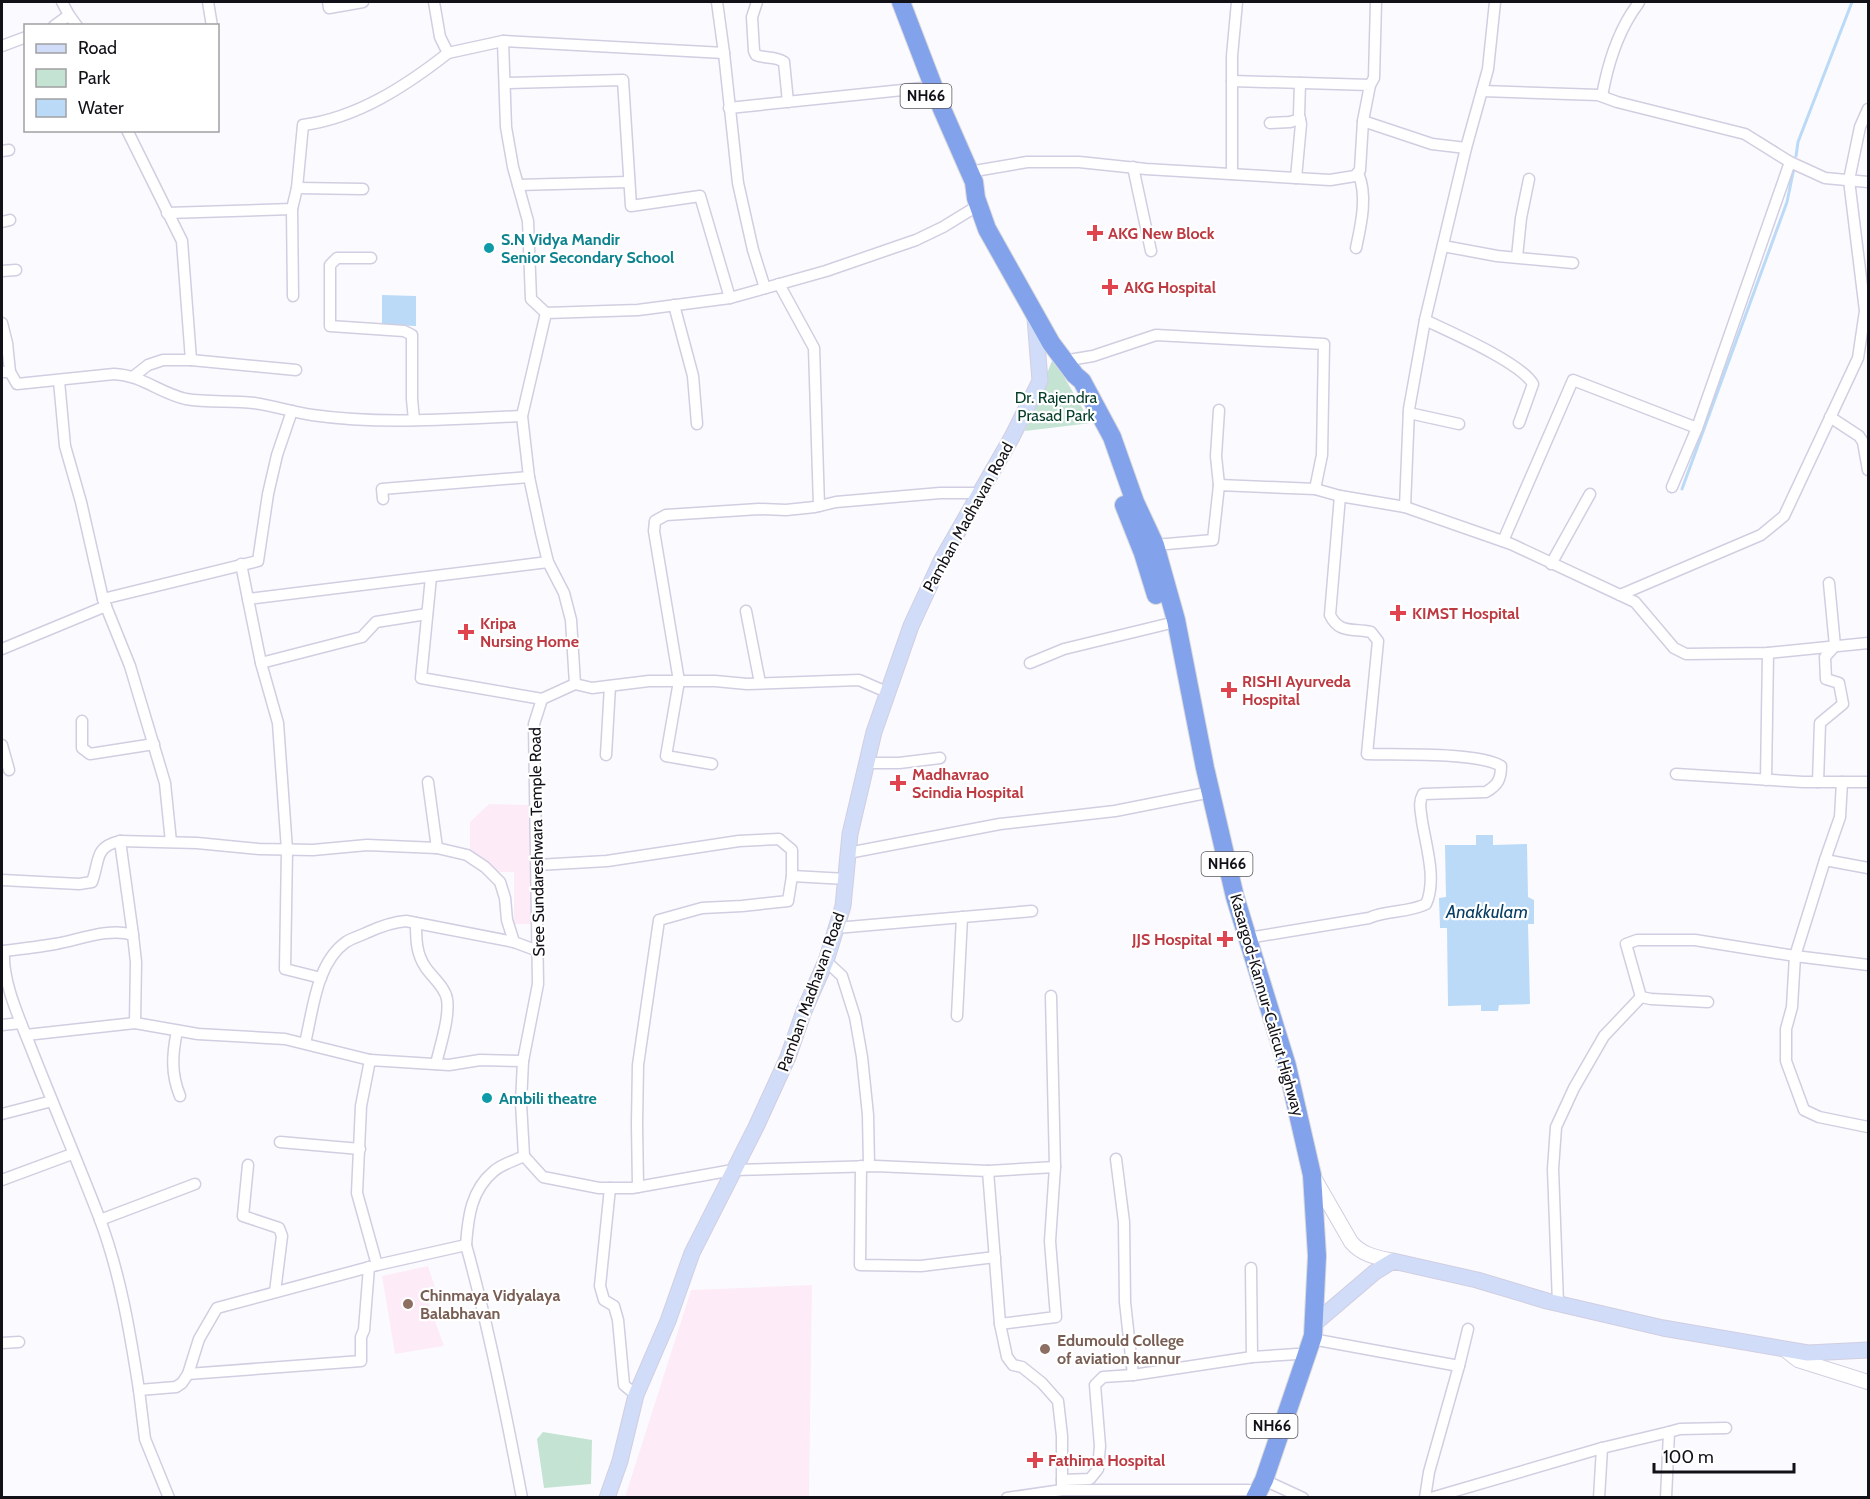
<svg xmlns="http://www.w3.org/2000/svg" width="1870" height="1499" font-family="Cabin,sans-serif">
  <rect width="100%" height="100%" fill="#fbfbff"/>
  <g fill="#fdecf7">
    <polygon points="489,804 531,805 534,924 514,924 514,872 497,872 470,850 470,822"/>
    <polygon points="428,1266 437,1293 426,1296 444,1346 395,1354 382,1276"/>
    <polygon points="812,1285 809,1497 625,1497 691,1290"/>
  </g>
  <g fill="#c4e3d3">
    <polygon points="1053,358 1091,423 1025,431"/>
    <polygon points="543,1432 592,1440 591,1484 544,1488 537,1439"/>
  </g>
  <g fill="#badaf7">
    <polygon points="382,295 416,296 416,326 382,325"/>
    <polygon points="1476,835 1493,835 1493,845 1527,844 1528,897 1534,900 1534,924 1528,924 1530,1004 1499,1005 1498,1011 1481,1011 1481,1005 1448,1006 1447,928 1440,928 1439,898 1446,897 1445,845 1476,845"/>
  </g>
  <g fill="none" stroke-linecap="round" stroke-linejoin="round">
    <g stroke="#badaf7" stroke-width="3">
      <polyline points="1796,156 1798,142 1852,2"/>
      <polyline points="1682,489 1787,202 1794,168"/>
    </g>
    <g stroke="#d1cee1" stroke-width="13">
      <g id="minor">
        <polyline points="62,2 69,15"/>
        <polyline points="208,2 212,26"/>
        <polyline points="328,2 329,8 363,2"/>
        <polyline points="434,2 440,37 448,53 503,41 724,53 717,2"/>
        <path d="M757,2L752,17L754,51L756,55C765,59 775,56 784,62L788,102"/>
        <polyline points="54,26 69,15 77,26"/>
        <polyline points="503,41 506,127 513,167 528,221 531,299 546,313"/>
        <polyline points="2,46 26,37"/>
        <polyline points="724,53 738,183 753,250 765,288"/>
        <polyline points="1232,81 1370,85 1363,121"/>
        <polyline points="505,83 623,80 631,206 700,196 730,298"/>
        <polyline points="1370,85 1374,78 1376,2"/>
        <polyline points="1482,91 1598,95 1617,102 1745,134 1790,162 1825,178 1868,182"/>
        <path d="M1602,96C1607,68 1616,38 1631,14C1634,9 1637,6 1639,2"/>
        <polyline points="729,108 922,88"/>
        <polyline points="1270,123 1290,122 1300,119"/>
        <polyline points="127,130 182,241 191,360"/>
        <polyline points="2,151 9,150"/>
        <polyline points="1133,167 1151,251"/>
        <polyline points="969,172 1027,162 1079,162 1146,169 1330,180 1355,176 1360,170 1363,121 1432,144 1466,148"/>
        <polyline points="1232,174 1232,56 1237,2"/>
        <polyline points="1296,178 1301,124 1299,115 1300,83"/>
        <polyline points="518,185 629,182"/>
        <polyline points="297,188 363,189"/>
        <polyline points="292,209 293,296"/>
        <path d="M167,213L292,209L297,188L303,125C357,118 406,86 448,53"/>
        <polyline points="2,222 10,220"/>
        <polyline points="1443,246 1497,256 1573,263"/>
        <path d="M1356,248C1361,225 1368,195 1358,173"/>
        <polyline points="1517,257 1521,218 1529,179"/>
        <polyline points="371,258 337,258 330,265 330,326 404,331 412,335 412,399 414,420"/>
        <polyline points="2,271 16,270"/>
        <polyline points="779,284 814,348 819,506"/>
        <polyline points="674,305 693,376 697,424"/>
        <path d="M1425,320C1450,332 1520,362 1533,384L1519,423"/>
        <polyline points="2,323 7,343 10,372"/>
        <polyline points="1063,361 1093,356 1156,335 1324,344 1322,455 1315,489"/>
        <path d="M2,372H10L17,384L114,374C142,375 159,393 186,399C208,403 232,400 254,403C274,406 293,412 312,415C381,425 452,419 522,416"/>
        <polyline points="134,376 148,365 163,360 191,360 296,370"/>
        <polyline points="59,381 65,446 81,502 103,599 130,666 165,783 171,842"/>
        <polyline points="1219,410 1216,456 1219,485"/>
        <polyline points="1409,413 1459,424"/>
        <polyline points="1830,417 1859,436 1863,442 1868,470"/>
        <polyline points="1672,487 1697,428 1790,162"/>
        <polyline points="383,499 382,489 529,477"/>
        <polyline points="1405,507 1409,409 1425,320 1466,148 1488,69 1495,2"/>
        <polyline points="1503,541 1573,380 1697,428"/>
        <polyline points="1155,545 1213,540 1219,485 1315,489 1340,496 1405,507 1511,544 1635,602 1674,648 1686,654 1768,653 1868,643"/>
        <polyline points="241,564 248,599"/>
        <polyline points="1551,564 1590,494"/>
        <polyline points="431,577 421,678 542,699"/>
        <polyline points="1620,595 1761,535 1784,516 1858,358 1865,311 1849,180 1860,127 1868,109"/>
        <polyline points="103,599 258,561 268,494 277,455 292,411"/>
        <polyline points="746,611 760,683"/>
        <polyline points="2,649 106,606"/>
        <polyline points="261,663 362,637 376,622 427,614"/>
        <polyline points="1030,663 1064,649 1167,624"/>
        <polyline points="575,684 592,688 649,681 715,681 747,684 859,680 889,693"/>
        <polyline points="82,721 82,748 90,754 154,744"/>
        <polyline points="2,745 9,770"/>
        <polyline points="606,755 610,686"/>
        <polyline points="868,763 899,763 940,758"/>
        <polyline points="712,764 666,756 679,681 654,531 655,521 666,515 759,509 786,510 815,507 836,502 940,493 980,493"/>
        <polyline points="1676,774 1803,782 1868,782"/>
        <polyline points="1766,780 1768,653"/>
        <polyline points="428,782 437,848"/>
        <polyline points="1818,782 1820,723 1843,704 1839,683 1826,679 1825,657 1835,646 1829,583"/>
        <polyline points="120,841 133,935"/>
        <polyline points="848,853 1000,824 1115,811 1201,794"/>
        <polyline points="1825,860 1840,817 1842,782"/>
        <polyline points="537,865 607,861 739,841 779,839 792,850 792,876 788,901 742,906 702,908 659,920 638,1065 637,1124 638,1187"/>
        <polyline points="1868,868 1825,860 1795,956 1792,1007 1786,1029 1786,1061 1804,1110 1819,1117 1868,1127"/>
        <polyline points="792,876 846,879"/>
        <path d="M2,880L79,884L92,882C100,860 94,847 120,841L197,843L259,849L313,850L367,845L437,848L467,855L485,867L500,882L505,898L507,920L514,942L538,951"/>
        <path d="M416,923C416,939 416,954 426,968C433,978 445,987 447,999C450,1017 440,1046 436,1064"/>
        <polyline points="836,928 1032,911"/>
        <path d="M1248,938L1369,918C1387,910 1408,913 1426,904C1437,880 1426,846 1422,821C1421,811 1418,803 1423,794L1486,792C1498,785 1501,779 1501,766C1478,752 1397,755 1367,754L1378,641L1371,632C1353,628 1339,634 1330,615L1340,496"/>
        <path d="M2,951H4C2,982 20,1020 31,1048C53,1104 77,1160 99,1217C120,1272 130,1332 139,1390"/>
        <path d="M4,951C21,949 38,947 55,944C79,940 109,927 133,935L136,962L135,1023"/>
        <polyline points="826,961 842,976 855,1017 862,1057 868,1115 869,1166"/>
        <polyline points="321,978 285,969 287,850 278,723 261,663 248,599 548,562"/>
        <polyline points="1641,997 1626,944 1637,940 1695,940 1795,956 1868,965"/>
        <polyline points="1641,997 1651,999 1708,1002"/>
        <polyline points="957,1016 962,917"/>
        <polyline points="2,1025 21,1023"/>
        <path d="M177,1031C172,1055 171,1074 180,1096"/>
        <polyline points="26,1035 135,1023 198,1034 285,1039 370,1060"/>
        <path d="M305,1043C313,1011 316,963 346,942C352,938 360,936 366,933C379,927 392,922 406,921L514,942"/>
        <polyline points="523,1061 538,984 534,724 542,699 575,684 571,620 564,593 548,562 541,533 529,477 522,416 546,313 638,310 730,298 826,271 916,240 943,227 979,205"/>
        <polyline points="2,1114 52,1101"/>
        <polyline points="280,1142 360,1149"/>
        <polyline points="1116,1159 1124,1222 1125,1302 1133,1375"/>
        <polyline points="248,1165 243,1216 279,1228 282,1236 275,1292"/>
        <polyline points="861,1166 860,1265 921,1266 995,1257"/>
        <polyline points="988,1171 1055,1167"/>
        <polyline points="2,1180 72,1154"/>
        <polyline points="610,1188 600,1286 604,1300 614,1306 618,1320 624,1385 636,1395"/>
        <polyline points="100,1220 195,1184"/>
        <path d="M466,1245C468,1217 471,1190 494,1171C502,1164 514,1161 524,1156L543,1177L599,1188H632L733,1170L876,1166L988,1171L1000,1324L1007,1357L1013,1365L1022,1367L1042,1383L1058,1401L1062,1436V1490"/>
        <path d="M377,1265L466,1245C489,1328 506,1413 522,1498"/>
        <polyline points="1251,1268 1252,1357"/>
        <polyline points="1558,1303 1553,1169 1556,1127 1574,1088 1604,1036 1641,997"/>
        <polyline points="1000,1324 1056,1317 1050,1241 1055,1167 1051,996"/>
        <polyline points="1312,1339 1459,1366 1468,1329"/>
        <polyline points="2,1343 19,1342"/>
        <polyline points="188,1374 361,1361 361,1337 364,1330 369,1267"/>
        <polyline points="1062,1480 1090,1479 1098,1469 1100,1446 1095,1385 1103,1377 1133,1375 1252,1357 1297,1354"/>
        <polyline points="1264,1480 1303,1498"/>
        <polyline points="169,1498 145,1439 139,1390 176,1387 182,1383 188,1374 199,1339 217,1308 377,1265 357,1193 361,1106 370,1060 449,1065 480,1060 523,1061 521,1103 524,1156"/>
        <polyline points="1007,1498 1062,1490 1249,1490"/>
        <polyline points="1425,1498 1429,1472 1459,1366"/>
        <polyline points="1431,1498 1602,1448 1669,1432 1680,1429 1726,1428"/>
        <polyline points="1599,1498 1602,1448"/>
        <polyline points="1666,1498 1669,1432"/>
      </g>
    </g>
    <g stroke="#d1cee1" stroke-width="16">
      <g id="tertiary">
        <path d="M1313,1176L1351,1242C1362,1255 1376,1257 1393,1261"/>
        <polyline points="1784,1349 1798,1360 1868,1382"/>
      </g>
    </g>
    <g stroke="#d1cee1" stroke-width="17">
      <g id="secondary">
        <polyline points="1314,1324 1375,1272 1393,1261 1477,1280 1547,1301 1663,1328 1808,1353 1868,1350"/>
        <polyline points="607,1498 620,1461 636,1395 668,1321 692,1253 756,1127 788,1057 804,1011 826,961 843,906 850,834 874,732 911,626 941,561 1012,437 1040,381 1035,318"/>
      </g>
    </g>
    <g stroke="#d9d9da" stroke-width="20">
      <g id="trunk">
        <polyline points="901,2 942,109 974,182 976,198 987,229 1051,343 1075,375 1082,381 1112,437 1135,502 1155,545 1176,620 1205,768 1235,897 1287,1066 1312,1175 1317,1256 1313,1336 1264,1480 1255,1498"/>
        <polyline points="1124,505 1143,553 1156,595"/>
      </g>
    </g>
    <use href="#minor" stroke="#fff" stroke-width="10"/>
    <use href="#tertiary" stroke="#fff" stroke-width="14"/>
    <use href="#secondary" stroke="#d0dcf8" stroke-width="15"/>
    <use href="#trunk" stroke="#83a2ec" stroke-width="18"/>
  </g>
  <g fill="#e0444e" stroke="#fff" stroke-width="2">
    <path d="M1092 224h6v6h6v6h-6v6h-6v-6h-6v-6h6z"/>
    <path d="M1107 278h6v6h6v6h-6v6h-6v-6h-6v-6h6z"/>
    <path d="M1395 604h6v6h6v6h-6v6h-6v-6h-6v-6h6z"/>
    <path d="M463 623h6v6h6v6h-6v6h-6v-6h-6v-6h6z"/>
    <path d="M1226 681h6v6h6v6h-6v6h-6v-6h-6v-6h6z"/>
    <path d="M895 774h6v6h6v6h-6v6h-6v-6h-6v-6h6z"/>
    <path d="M1222 930h6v6h6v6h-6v6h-6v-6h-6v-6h6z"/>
    <path d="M1032 1451h6v6h6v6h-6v6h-6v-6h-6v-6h6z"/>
  </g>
  <g fill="#0f9aa8" stroke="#fff" stroke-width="2">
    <circle cx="489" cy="248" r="6"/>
    <circle cx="487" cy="1098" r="6"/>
  </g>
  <g fill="#8d6e63" stroke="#fff" stroke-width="2">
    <circle cx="408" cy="1304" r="6"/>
    <circle cx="1045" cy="1349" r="6"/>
  </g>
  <g text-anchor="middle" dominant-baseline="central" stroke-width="4.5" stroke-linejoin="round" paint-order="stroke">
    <g fill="#fff" stroke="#59585d" stroke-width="1.5">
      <rect x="900.5" y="84" width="51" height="24" rx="4.5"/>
      <rect x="1201.5" y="852" width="51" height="24" rx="4.5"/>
      <rect x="1246.5" y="1414" width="51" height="24" rx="4.5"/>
    </g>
    <g font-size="15" font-weight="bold" fill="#121118">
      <text x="926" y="96">NH66</text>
      <text x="1227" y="864">NH66</text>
      <text x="1272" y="1426">NH66</text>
    </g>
    <g font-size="16" font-weight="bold" fill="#be3a42" stroke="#fff" text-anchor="start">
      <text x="1108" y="233">AKG New Block</text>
      <text x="1124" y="287">AKG Hospital</text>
      <text x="1412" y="613">KIMST Hospital</text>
      <text x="480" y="623">Kripa<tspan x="480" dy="18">Nursing Home</tspan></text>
      <text x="1242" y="681">RISHI Ayurveda<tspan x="1242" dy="18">Hospital</tspan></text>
      <text x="912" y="774">Madhavrao<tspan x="912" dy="18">Scindia Hospital</tspan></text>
      <text x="1212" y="939" text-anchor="end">JJS Hospital</text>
      <text x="1048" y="1460">Fathima Hospital</text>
    </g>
    <g font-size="16" font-weight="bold" fill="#0d838f" stroke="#fff" text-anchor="start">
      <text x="501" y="239">S.N Vidya Mandir<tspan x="501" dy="18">Senior Secondary School</tspan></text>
      <text x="499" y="1098">Ambili theatre</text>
    </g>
    <g font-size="16" fill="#053e2a" stroke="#fff">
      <text x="1056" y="397">Dr. Rajendra<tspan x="1056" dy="18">Prasad Park</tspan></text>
    </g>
    <g font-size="16" fill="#121118" stroke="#fff">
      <text transform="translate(968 517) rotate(-61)">Pamban Madhavan Road</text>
      <text transform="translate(537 842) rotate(-91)">Sree Sundareshwara Temple Road</text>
      <text transform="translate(811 992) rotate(-70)">Pamban Madhavan Road</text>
      <text transform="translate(1267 1005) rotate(74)">Kasargod-Kannur-Calicut Highway</text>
    </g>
    <g font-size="16" font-weight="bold" fill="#785e54" stroke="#fff" text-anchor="start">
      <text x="420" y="1295">Chinmaya Vidyalaya<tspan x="420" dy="18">Balabhavan</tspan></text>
      <text x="1057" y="1340">Edumould College<tspan x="1057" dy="18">of aviation kannur</tspan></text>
    </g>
    <g font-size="18" font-style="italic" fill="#083e63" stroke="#fff">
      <text x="1487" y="912">Anakkulam</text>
    </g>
  </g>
  <rect width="1870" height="1499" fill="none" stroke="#121118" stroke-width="6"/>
  <rect x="24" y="24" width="195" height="108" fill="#ffffff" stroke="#a0a0a3" stroke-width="1.5"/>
  <rect x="36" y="44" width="30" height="9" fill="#d0dcf8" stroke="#a0a0a3" stroke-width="1.5"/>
  <text x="78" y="54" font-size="18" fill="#121118">Road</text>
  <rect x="36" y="69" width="30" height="18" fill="#c4e3d3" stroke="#a0a0a3" stroke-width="1.5"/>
  <text x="78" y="84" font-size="18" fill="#121118">Park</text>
  <rect x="36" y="99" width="30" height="18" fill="#badaf7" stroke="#a0a0a3" stroke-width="1.5"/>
  <text x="78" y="114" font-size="18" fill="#121118">Water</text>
  <path d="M1654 1463v9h140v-9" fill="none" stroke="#121118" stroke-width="3"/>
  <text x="1663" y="1463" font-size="18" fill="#121118" stroke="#ffffff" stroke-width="4.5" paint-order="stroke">100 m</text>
</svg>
